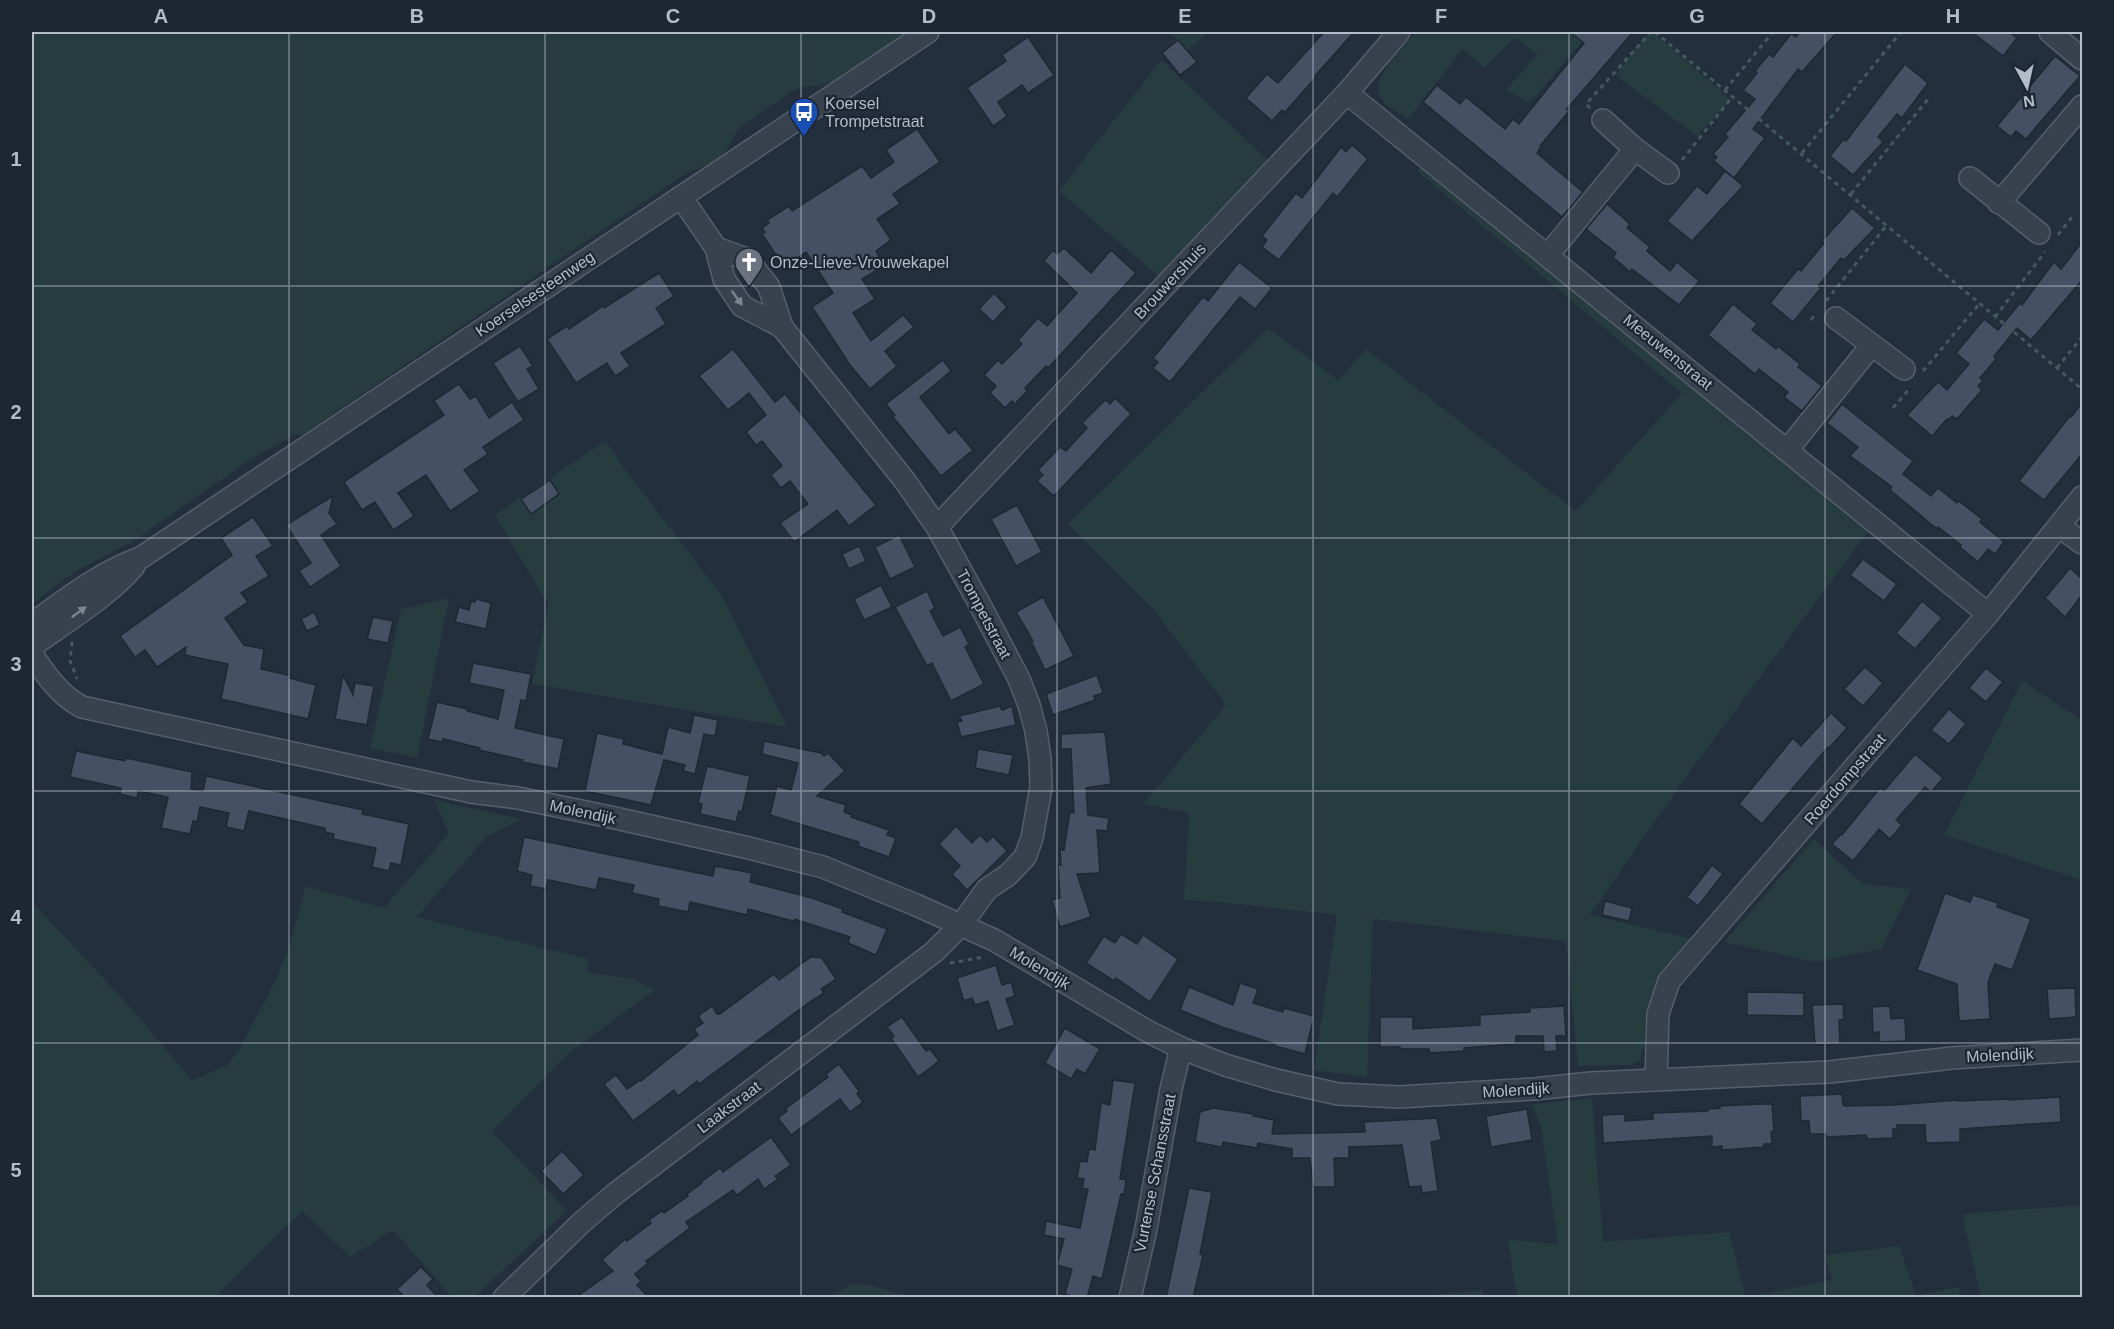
<svg xmlns="http://www.w3.org/2000/svg" width="2114" height="1329" font-family="Helvetica,sans-serif">
  <rect width="100%" height="100%" fill="#242f3e"/>
  <g fill="#263c3f">
    <path d="M32,32H907L832,82L824,85L803,87L793,91L740,127C733,135 731,145 724,152C714,163 698,168 685,174L302,435L296,434L248,461L132,542L76,571L32,604Z"/>
    <polygon points="1170,32 1208,32 1188,50"/>
    <path d="M1416,32H1591L1530,102L1506,90L1538,54L1514,38L1484,68L1463,49L1408,119C1400,114 1391,109 1384,102C1364,82 1403,47 1416,32Z"/>
    <polygon points="1649,32 1653,32 1731,100 1697,136 1615,75"/>
    <polygon points="1161,60 1270,162 1162,279 1059,191"/>
    <polygon points="1424,164 1870,529 1683,781 1590,915 1694,939 1664,971 1650,997 1645,1022 1645,1044 1640,1060 1630,1065 1578,1066 1566,941 1373,919 1367,1077 1314,1070 1337,915 1219,902 1184,900 1189,813 1143,804 1226,705 1154,610 1068,524 1268,328 1338,380 1366,349 1576,511 1682,393 1417,171"/>
    <polygon points="606,441 624,468 722,596 787,727 532,684 549,601 543,596 495,515"/>
    <polygon points="449,598 417,758 370,748 401,609"/>
    <polygon points="2022,681 2082,720 2082,880 1944,835"/>
    <polygon points="434,800 522,819 486,837 417,917 589,959 587,972 632,979 655,990 569,1053 492,1131 567,1211 474,1297 452,1297 393,1230 350,1257 302,1211 216,1297 32,1297 32,902 133,1010 192,1080 228,1065 242,1045 277,977 288,950 306,886 384,908 449,833"/>
    <polygon points="1814,839 1863,884 1911,889 1881,949 1815,962 1724,942"/>
    <polygon points="1592,1098 1603,1242 1729,1232 1746,1297 1517,1297 1508,1240 1558,1244 1541,1127 1532,1104"/>
    <polygon points="2082,1205 2082,1297 1981,1297 1962,1214"/>
    <polygon points="1899,1246 1916,1296 1958,1287 1962,1297 1747,1297 1832,1280 1825,1255"/>
    <polygon points="852,1284 870,1285 910,1297 829,1297"/>
    <polygon points="1482,1290 1483,1297 1417,1297"/>
  </g>
  <g fill="#455162" stroke="#1f2835" stroke-width="1.5">
    <polygon points="1324,32 1354,32 1315,76 1316,77 1285,112 1282,110 1272,121 1246,98 1267,74 1278,83"/>
    <polygon points="1570,32 1633,32 1567,109 1569,111 1540,146 1541,147 1537,153 1583,192 1562,217 1423,102 1437,85 1460,104 1466,97 1505,129 1513,119 1519,124 1584,43"/>
    <polygon points="1800,32 1837,32 1802,72 1798,69 1753,129 1765,138 1734,178 1714,161 1717,157 1713,154 1728,137 1725,134 1755,99 1743,90 1757,73 1755,71 1769,54 1773,57 1791,34 1796,37"/>
    <polygon points="1972,32 2009,32 2017,38 2003,56"/>
    <polygon points="1028,37 1054,75 1028,93 1022,85 998,102 1007,116 993,126 967,88 1006,61 1002,55"/>
    <polygon points="1178,40 1197,62 1180,75 1162,53"/>
    <polygon points="2055,56 2080,76 2026,139 2016,131 2011,137 1997,126"/>
    <polygon points="1905,64 1928,83 1902,118 1897,114 1878,137 1883,142 1853,175 1830,156 1844,139 1846,141"/>
    <polygon points="917,129 940,162 893,194 900,204 877,219 891,240 876,251 884,266 862,279 875,299 853,313 871,341 903,315 914,327 885,351 897,366 870,389 850,365 812,307 833,293 806,252 787,265 781,256 778,258 762,234 765,232 762,228 769,223 767,220 789,206 792,211 862,166 871,178 894,162 886,150"/>
    <polygon points="1352,145 1368,159 1337,197 1333,193 1279,260 1262,247 1267,240 1262,236 1296,193 1302,198 1341,147 1346,152"/>
    <polygon points="1725,171 1743,186 1692,241 1667,221 1697,186 1707,194"/>
    <polygon points="1607,204 1630,224 1627,228 1650,247 1647,251 1670,271 1677,262 1699,281 1679,305 1632,269 1630,272 1613,257 1616,253 1586,229"/>
    <polygon points="1852,208 1875,228 1844,260 1841,258 1818,286 1821,288 1793,322 1770,303 1798,269 1801,271 1824,243 1822,241"/>
    <polygon points="2082,242 2082,280 2031,340 2017,328 1994,356 1996,359 1980,378 1983,381 1978,386 1982,390 1957,419 1952,416 1948,420 1947,419 1932,436 1907,415 1938,382 1947,390 1969,364 1956,353 1984,319 1998,330 2020,303 2022,305 2054,262 2061,269"/>
    <polygon points="1064,248 1091,273 1111,250 1136,273 1048,368 1046,366 1025,388 1027,391 1015,404 1012,401 1005,408 990,393 996,386 984,375 998,360 1002,364 1022,344 1018,340 1038,318 1047,326 1077,293 1044,261 1053,250 1057,254"/>
    <polygon points="1239,262 1272,288 1255,309 1240,297 1170,382 1153,368 1158,362 1153,358 1203,297 1208,301"/>
    <polygon points="659,273 674,296 656,308 666,324 621,353 630,366 615,376 607,363 576,383 547,339 567,326 569,329 603,306 604,308"/>
    <polygon points="994,293 1007,307 993,322 979,309"/>
    <polygon points="1733,304 1757,324 1752,330 1776,349 1778,346 1800,364 1798,367 1822,386 1802,411 1784,397 1788,392 1759,369 1755,374 1708,335"/>
    <polygon points="520,346 533,366 527,369 539,389 518,402 493,363"/>
    <polygon points="733,349 775,402 785,394 876,505 849,526 837,510 794,542 780,523 808,504 790,481 781,488 771,475 782,466 762,441 756,445 746,432 766,415 749,393 728,410 699,376"/>
    <polygon points="943,360 951,371 920,397 949,434 955,429 973,450 941,476 893,417 895,415 886,404"/>
    <polygon points="459,384 470,399 476,396 489,418 512,402 524,420 483,447 488,454 464,470 480,491 450,511 426,475 398,493 414,516 393,530 375,502 362,510 344,482 444,415 434,401"/>
    <polygon points="1115,398 1131,414 1054,496 1037,481 1043,475 1038,470 1060,447 1066,451 1087,428 1082,423 1105,400 1110,404"/>
    <polygon points="2082,403 2082,454 2044,500 2019,481 2070,416 2071,417"/>
    <polygon points="1842,404 1913,461 1903,474 1931,496 1938,488 1957,503 1959,501 1982,519 1980,522 2004,542 1995,554 1988,549 1978,562 1960,547 1961,545 1938,527 1937,529 1890,490 1892,487 1850,456 1858,447 1827,423"/>
    <polygon points="550,480 559,494 531,514 521,499"/>
    <polygon points="333,496 329,513 337,524 321,535 341,566 310,587 299,571 311,563 286,525"/>
    <polygon points="1017,505 1042,552 1016,566 991,519"/>
    <polygon points="253,517 273,546 256,556 269,576 241,593 248,602 225,618 244,645 264,649 261,669 292,676 289,678 316,685 308,719 221,699 228,664 185,655 186,647 157,667 145,650 135,657 120,636 232,555 221,538"/>
    <polygon points="899,535 915,567 890,579 875,547"/>
    <polygon points="859,546 866,561 849,569 842,554"/>
    <polygon points="1863,559 1897,584 1884,601 1850,575"/>
    <polygon points="2070,568 2082,579 2082,595 2065,617 2045,598"/>
    <polygon points="881,585 892,607 864,620 854,599"/>
    <polygon points="927,591 935,608 930,611 943,636 960,627 969,644 965,647 984,684 951,701 932,663 927,666 895,607"/>
    <polygon points="1043,597 1074,656 1045,670 1031,641 1033,641 1016,612"/>
    <polygon points="476,599 491,603 486,629 455,622 459,607 469,610 471,601 475,602"/>
    <polygon points="1922,601 1942,618 1915,649 1896,633"/>
    <polygon points="314,612 320,625 307,631 301,619"/>
    <polygon points="373,617 393,621 388,643 367,639"/>
    <polygon points="473,663 531,674 526,701 521,700 515,728 564,739 558,769 522,762 523,760 479,750 480,748 443,739 442,742 428,739 437,702 467,709 467,711 498,719 504,690 469,683"/>
    <polygon points="1865,667 1883,683 1863,706 1844,689"/>
    <polygon points="1986,668 2003,682 1986,702 1969,688"/>
    <polygon points="343,675 353,695 355,683 374,686 367,725 335,719"/>
    <polygon points="1097,675 1103,693 1094,696 1095,700 1053,715 1046,694"/>
    <polygon points="1000,706 1002,710 1012,706 1016,725 961,737 957,722 962,721 959,716"/>
    <polygon points="1949,709 1966,724 1949,744 1931,730"/>
    <polygon points="1831,713 1847,728 1829,748 1828,747 1762,824 1739,804 1793,738 1801,746"/>
    <polygon points="694,715 718,720 715,736 704,734 695,774 683,771 685,765 664,760 651,805 585,791 597,733 624,739 623,744 662,754 668,727 690,733"/>
    <polygon points="1105,732 1111,784 1086,788 1088,815 1109,818 1107,831 1097,830 1100,873 1077,874 1091,917 1060,927 1052,900 1060,898 1058,865 1061,865 1060,850 1064,850 1070,812 1074,813 1071,749 1061,749 1061,734"/>
    <polygon points="764,741 821,753 824,756 828,753 845,771 817,796 846,805 844,812 852,815 851,817 889,830 887,835 896,838 889,857 858,846 859,842 770,815 777,786 791,790 798,763 762,754"/>
    <polygon points="978,749 1013,755 1009,775 975,768"/>
    <polygon points="76,751 125,761 126,758 192,772 191,789 203,791 206,776 363,810 362,814 409,824 401,865 391,863 389,871 372,867 376,848 333,839 334,834 325,832 325,828 249,811 244,831 226,827 229,813 200,807 197,822 193,821 190,834 161,828 168,797 138,791 137,798 120,794 121,788 70,777"/>
    <polygon points="1915,754 1943,778 1931,792 1925,787 1919,794 1896,820 1902,825 1890,839 1879,829 1853,861 1832,844 1841,834 1842,835 1880,788 1884,791"/>
    <polygon points="707,766 750,776 742,812 739,811 736,822 700,814 702,804 698,803"/>
    <polygon points="956,826 972,843 980,835 987,842 993,836 1007,851 967,890 952,874 960,866 939,844"/>
    <polygon points="524,837 713,876 715,866 752,873 750,882 812,898 843,909 842,912 887,929 876,955 848,943 850,937 794,919 797,922 748,909 747,915 690,902 688,912 658,906 659,899 632,893 634,885 599,878 596,890 548,880 546,889 530,886 532,875 517,871"/>
    <polygon points="1712,865 1723,874 1698,906 1687,897"/>
    <polygon points="1945,893 1970,902 1973,895 1998,903 1997,907 2031,919 2012,970 1995,964 1988,982 1990,1019 1959,1021 1957,984 1917,970"/>
    <polygon points="1605,901 1632,908 1629,921 1602,915"/>
    <polygon points="1121,934 1137,944 1143,935 1178,959 1150,1002 1116,978 1114,981 1086,963 1104,936 1115,943"/>
    <polygon points="811,957 822,958 836,979 821,989 824,993 811,1001 699,1084 697,1081 678,1096 674,1090 633,1121 604,1084 616,1075 627,1089 640,1080 641,1081 698,1035 694,1029 703,1023 698,1016 712,1006 717,1014 720,1014 774,974 779,980"/>
    <polygon points="996,965 1002,985 1011,982 1015,996 1006,999 1015,1025 997,1031 988,1001 975,1005 972,998 964,1001 957,978"/>
    <polygon points="1240,983 1258,989 1253,1003 1283,1012 1284,1008 1314,1016 1305,1054 1275,1046 1275,1044 1222,1027 1180,1010 1189,987 1233,1005"/>
    <polygon points="2075,988 2076,1017 2049,1019 2047,989"/>
    <polygon points="1747,992 1804,993 1804,1016 1747,1015"/>
    <polygon points="1843,1004 1844,1019 1839,1020 1840,1044 1815,1045 1812,1005"/>
    <polygon points="1564,1006 1566,1036 1556,1036 1557,1051 1544,1052 1543,1036 1516,1036 1516,1044 1464,1048 1464,1051 1430,1053 1429,1049 1400,1049 1400,1047 1380,1047 1380,1017 1413,1017 1413,1029 1480,1025 1480,1015 1530,1012 1530,1008"/>
    <polygon points="1890,1006 1891,1019 1905,1018 1906,1041 1879,1042 1879,1032 1873,1033 1872,1007"/>
    <polygon points="902,1017 926,1051 930,1049 939,1061 918,1077 891,1038 894,1036 887,1027"/>
    <polygon points="1065,1028 1100,1049 1085,1074 1077,1069 1071,1079 1045,1063"/>
    <polygon points="839,1064 859,1091 857,1094 863,1102 850,1112 840,1099 791,1135 778,1118 787,1111 785,1109 828,1077 826,1074"/>
    <polygon points="1113,1080 1135,1083 1120,1179 1126,1180 1124,1194 1121,1194 1102,1279 1093,1276 1087,1298 1079,1298 1065,1294 1072,1269 1057,1265 1064,1239 1044,1235 1046,1221 1080,1228 1088,1189 1082,1188 1084,1179 1077,1178 1080,1161 1087,1162 1089,1149 1095,1150 1101,1103 1110,1105"/>
    <polygon points="1842,1094 1843,1105 1846,1106 1894,1105 1958,1100 1958,1101 2009,1099 2009,1100 2060,1097 2061,1122 1960,1129 1960,1142 1926,1143 1925,1125 1897,1125 1897,1129 1893,1129 1893,1138 1867,1139 1866,1135 1826,1137 1826,1134 1810,1134 1809,1121 1801,1121 1800,1096"/>
    <polygon points="1760,1104 1772,1104 1774,1131 1771,1132 1772,1144 1764,1144 1764,1147 1722,1150 1722,1146 1712,1147 1712,1136 1603,1143 1602,1115 1625,1114 1625,1121 1653,1119 1653,1113 1708,1111 1708,1109 1720,1108 1720,1106"/>
    <polygon points="1213,1108 1254,1114 1253,1116 1274,1120 1272,1134 1365,1132 1364,1122 1437,1118 1441,1140 1431,1142 1438,1191 1422,1193 1421,1186 1409,1187 1402,1145 1349,1147 1349,1158 1334,1158 1335,1187 1313,1187 1310,1158 1292,1158 1292,1149 1258,1143 1257,1148 1223,1142 1222,1147 1195,1142 1200,1112"/>
    <polygon points="1527,1109 1532,1140 1491,1147 1486,1116"/>
    <polygon points="771,1137 791,1165 775,1176 778,1179 764,1189 758,1179 737,1195 733,1190 686,1222 690,1228 646,1261 648,1263 635,1274 641,1281 637,1285 649,1298 575,1298 613,1271 602,1260 625,1239 627,1241 651,1223 649,1220 662,1211 664,1213 688,1196 687,1194 702,1183 701,1182 720,1168 723,1172"/>
    <polygon points="562,1151 584,1175 563,1194 541,1171"/>
    <polygon points="1189,1188 1212,1192 1200,1254 1203,1255 1193,1298 1166,1298"/>
    <polygon points="421,1267 433,1279 427,1285 438,1298 405,1298 397,1289"/>
  </g>
  <g fill="none" stroke-linecap="round" stroke-linejoin="round">
    <g stroke="#565f6c" stroke-width="24">
      <g id="minor">
        <polyline points="2050,32 2082,59"/>
        <polyline points="1347,93 1988,614"/>
        <polyline points="1635,149 1668,173"/>
        <polyline points="1970,178 2039,233"/>
        <polyline points="681,197 716,248 724,279 742,306 782,327"/>
        <polyline points="1999,203 2082,106"/>
        <polyline points="1548,255 1635,149 1603,120"/>
        <polyline points="1836,318 1904,369"/>
        <polyline points="1788,449 1871,346"/>
        <polyline points="2059,526 2082,543"/>
        <polyline points="937,527 1347,93 1399,32"/>
        <path d="M32,624C67,598 101,572 142,557L928,32"/>
        <path d="M32,646C63,624 110,595 134,566"/>
        <path d="M32,654C45,674 60,696 82,707L471,792L518,798L615,818L749,848L823,867L916,905L994,940L1147,1031L1181,1048L1225,1065L1276,1080L1338,1094L1399,1097L1534,1089L1591,1083L1829,1072L1952,1058L2082,1050"/>
        <polyline points="1656,1080 1658,1014 1669,981 1988,614 2082,497"/>
        <polyline points="504,1298 581,1223 616,1193 934,952 961,925 987,889 1008,875 1025,857 1032,838 1041,787 1040,759 1036,731 1029,705 1019,679 979,603 937,527 905,481 782,327 769,287 747,259 716,248"/>
        <polyline points="1130,1298 1146,1229 1171,1089 1181,1048"/>
      </g>
    </g>
    <g stroke="#44595c" stroke-width="3" stroke-dasharray="4.5 4.5" stroke-linecap="butt">
      <polyline points="1655,32 2082,389"/>
      <polyline points="1725,90 1773,32"/>
      <polyline points="1590,108 1586,104 1651,32"/>
      <polyline points="1802,153 1901,32"/>
      <polyline points="1682,160 1733,96"/>
      <polyline points="1851,194 1929,98"/>
      <polyline points="2058,235 2072,217"/>
      <polyline points="1826,301 1887,225"/>
      <polyline points="1995,317 2045,252"/>
      <polyline points="1811,320 1816,313"/>
      <polyline points="2057,368 2082,337"/>
      <polyline points="1923,371 1980,303"/>
      <polyline points="1893,408 1910,388"/>
      <polyline points="72,642 70,661 77,679"/>
      <polyline points="950,963 984,957"/>
    </g>
    <use href="#minor" stroke="#38414e" stroke-width="21"/>
  </g>
  <defs><path id="oneway-solid" d="M-6-.8H1V-3.2L6.5 0L1 3.2V.8H-6Z" transform="scale(1.5)"/></defs>
  <g fill="#7c8592">
    <use href="#oneway-solid" transform="translate(737 298) rotate(54)"/>
    <use href="#oneway-solid" transform="translate(79 612) rotate(-36)"/>
  </g>
  <path fill="none" stroke="#b4bcc9" stroke-width="1.5" stroke-opacity="0.55" d="M289,32V1298M545,32V1298M801,32V1298M1057,32V1298M1313,32V1298M1569,32V1298M1825,32V1298M32,286H2082M32,538H2082M32,791H2082M32,1043H2082"/>
  <defs>
    <g id="bus-pin" transform="scale(1.5)"><path d="M0 17L-7.5 6A9.5 9.5 0 1 1 7.5 6Z" fill="#1a4fb4" stroke="#1d2633"/><path d="M-5-6H5V4H4V6H2V4H-2V6H-4V4H-5ZM-3.5-4V0h7V-4ZM-3.5 1.2v1.5H-2V1.2ZM2 1.2v1.5H3.5V1.2Z" fill="#fff"/></g>
    <g id="church-pin" transform="scale(1.5)"><path d="M0 17L-7.5 6A9.5 9.5 0 1 1 7.5 6Z" fill="#6b7280" stroke="#1d2633"/><path d="M-1.2-6h2.4v3.5h3.3v2.4h-3.3V6h-2.4V-.1h-3.3v-2.4h3.3Z" fill="#fff"/></g>
  </defs>
  <g fill-rule="evenodd">
    <use href="#bus-pin" x="804" y="112"/>
    <use href="#church-pin" x="749" y="262"/>
  </g>
  <g text-anchor="middle" dominant-baseline="central" stroke-width="4.5" stroke-linejoin="round" paint-order="stroke">
    <g font-size="16" fill="#b4bcc9" stroke="#1d2633" text-anchor="start">
      <text x="825" y="103">Koersel<tspan x="825" dy="18">Trompetstraat</tspan></text>
      <text x="770" y="262">Onze-Lieve-Vrouwekapel</text>
    </g>
    <g font-size="16" fill="#b4bcc9" stroke="#1d2633">
      <text transform="translate(1170 281) rotate(-47)">Brouwershuis</text>
      <text transform="translate(535 294) rotate(-34)">Koerselsesteenweg</text>
      <text transform="translate(1668 352) rotate(39)">Meeuwenstraat</text>
      <text transform="translate(984 614) rotate(62)">Trompetstraat</text>
      <text transform="translate(1845 779) rotate(-49)">Roerdompstraat</text>
      <text transform="translate(583 812) rotate(12)">Molendijk</text>
      <text transform="translate(1040 968) rotate(31)">Molendijk</text>
      <text transform="translate(2000 1055) rotate(-3)">Molendijk</text>
      <text transform="translate(1516 1090) rotate(-4)">Molendijk</text>
      <text transform="translate(729 1107) rotate(-37)">Laakstraat</text>
      <text transform="translate(1155 1173) rotate(-79)">Vurtense Schansstraat</text>
    </g>
  </g>
  <rect width="2114" height="1329" fill="none" stroke="#1d2633" stroke-width="66"/>
  <g transform="translate(2027 87) rotate(172)" stroke="#1d2633" stroke-width="4.5" paint-order="stroke">
  <path d="M0-4.5L10 22L0 15L-10 22Z" fill="#b4bcc9"/>
  <text y="-9" font-size="16" font-weight="bold" text-anchor="middle" fill="#b4bcc9">N</text>
  </g>
  <rect x="33" y="33" width="2048" height="1263" fill="none" stroke="#b4bcc9" stroke-width="2"/>
  <g font-size="20" text-anchor="middle" font-weight="bold" fill="#b4bcc9">
    <text x="161" y="23">A</text>
    <text x="417" y="23">B</text>
    <text x="673" y="23">C</text>
    <text x="929" y="23">D</text>
    <text x="1185" y="23">E</text>
    <text x="1441" y="23">F</text>
    <text x="1697" y="23">G</text>
    <text x="1953" y="23">H</text>
    <text x="16" y="166">1</text>
    <text x="16" y="419">2</text>
    <text x="16" y="671">3</text>
    <text x="16" y="924">4</text>
    <text x="16" y="1177">5</text>
  </g>
</svg>
